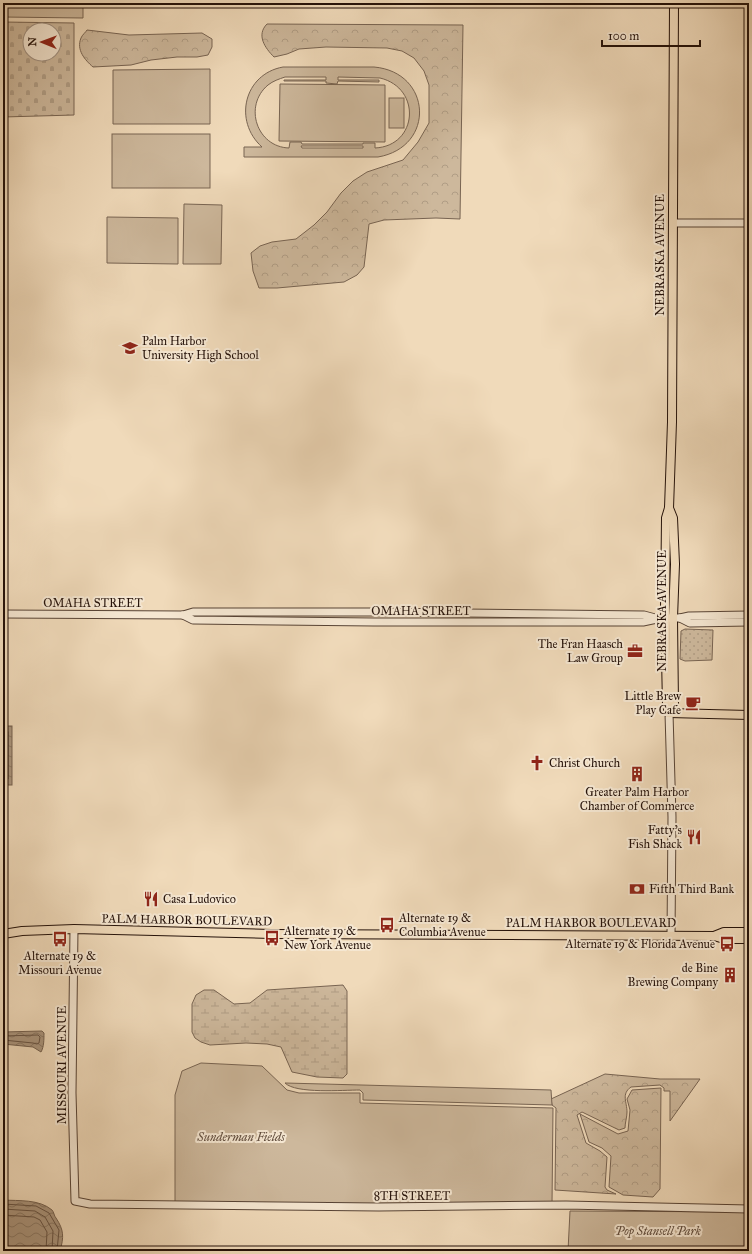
<svg xmlns="http://www.w3.org/2000/svg" width="752" height="1254" font-family="'IM FELL Great Primer',serif">
  <defs>
    <pattern id="grass-dots" width="8" height="8" patternUnits="userSpaceOnUse"><rect width="8" height="8" fill="#cdb89c"/><path d="M2 2h.1M6 6h.1" fill="none" stroke="#b09d85" stroke-width="1.8" stroke-linecap="round"/></pattern>
    <pattern id="forest-crowns" width="20" height="18" patternUnits="userSpaceOnUse"><rect width="20" height="18" fill="#cdb89c"/><path d="M2 6a3 3 0 1 1 6 0M12 15a3 3 0 1 1 6 0" fill="none" stroke="#b09d85"/></pattern>
    <pattern id="wetland-marsh" width="20" height="14" patternUnits="userSpaceOnUse"><rect width="20" height="14" fill="#cdb89c"/><path d="M1 5h8M5 5V1M11 12h8M15 12V8" fill="none" stroke="#b09d85"/></pattern>
    <pattern id="cemetery-stones" width="16" height="16" patternUnits="userSpaceOnUse"><rect width="16" height="16" fill="#cdb89c"/><path d="M2 7V4a2 2 0 0 1 4 0v3zM10 15v-3a2 2 0 0 1 4 0v3z" fill="#b09d85"/></pattern>
    <pattern id="water-waves" width="16" height="10" patternUnits="userSpaceOnUse"><rect width="16" height="10" fill="#ab967e"/><path d="M0 5q4-4 8 0t8 0" fill="none" stroke="#8b7965"/></pattern>
  </defs>
  <rect width="100%" height="100%" fill="#f0daba"/>
  <filter id="stains"><feTurbulence type="fractalNoise" baseFrequency=".005" numOctaves="4"/><feColorMatrix values="0 0 0 0 .2 0 0 0 0 .09 0 0 0 0 .02 0 0 0 .5 -.17"/></filter>
  <radialGradient id="worn" r=".72"><stop offset=".6" stop-color="#630" stop-opacity="0"/><stop offset="1" stop-color="#630" stop-opacity=".3"/></radialGradient>
  <polygon fill="url(#grass-dots)" stroke="#786452" points="685,629 713,630 712,660 685,661 680,659 681,631"/>
  <g fill="url(#forest-crowns)" stroke="#786452">
    <path d="M267,24L463,25L460,219L436,218L384,220L369,224L364,267L357,275L344,282L277,288H259L253,271L251,253L260,246L272,242L296,239L314,225L327,212L341,193L353,181L367,172L403,160L418,142L429,123V85L424,71L414,58L402,51L387,48L326,47L299,49L287,54L274,57C265,48 256,35 267,24Z"/>
    <path d="M87,30L129,35L202,33L212,39V47L208,55L197,57H177L151,60L131,65L93,67C85,60 76,50 81,38C82,35 86,32 87,30Z"/>
    <path d="M605,1074L660,1079H700L670,1121V1091H664V1088L660,1085L631,1087C621,1094 627,1102 627,1112C627,1117 625,1123 625,1128L619,1130L582,1112L577,1115L586,1143L600,1151L607,1157L605,1187L607,1190L616,1194L555,1190L556,1108L552,1105L551,1099Z"/>
    <polygon points="661,1088 660,1189 653,1197 623,1195 609,1187 611,1156 602,1148 589,1142 580,1114 618,1134 628,1131 630,1110 627,1099 632,1090"/>
  </g>
  <polygon fill="url(#wetland-marsh)" stroke="#786452" points="343,985 347,991 347,1074 343,1078 317,1077 292,1072 281,1047 267,1044 246,1043 210,1045 201,1042 195,1038 192,1032 192,1004 196,995 204,990 214,990 234,1004 250,1003 267,990"/>
  <path fill="url(#cemetery-stones)" stroke="#786452" fill-rule="evenodd" d="M3,22L74,23V115L3,117ZM30,30H54V54H30Z"/>
  <g fill="#cdb89c" stroke="#786452" fill-rule="evenodd">
    <polygon points="3,3 83,3 83,18 3,17"/>
    <path d="M283,67H374C432,72 436,147 378,157H244V147H262C233,121 244,74 283,67ZM285,77H326V80H284V81H326V83L337,84L338,81L379,82V80H338V77L380,78C422,88 418,146 375,148V143H363V144H302L301,142H290L289,148C257,147 243,106 268,85C273,81 279,79 285,77ZM301,146H363V148H302Z"/>
    <polygon points="210,69 210,124 113,124 113,70"/>
    <polygon points="280,84 385,85 385,142 279,141"/>
    <rect x="389" y="98" width="15" height="30"/>
    <rect x="112" y="134" width="98" height="54"/>
    <polygon points="184,204 222,205 221,264 183,264"/>
    <polygon points="107,217 178,218 178,264 107,263"/>
    <polygon points="201,1063 262,1066 287,1090 299,1093 360,1093 360,1103 553,1108 552,1204 492,1205 175,1202 175,1095 182,1071"/>
    <path d="M285,1083L551,1090L552,1105L363,1100V1093L360,1090C343,1090 296,1094 285,1083Z"/>
    <polygon points="570,1211 749,1212 749,1251 568,1251"/>
  </g>
  <g fill="url(#water-waves)" stroke="#75614f">
    <rect x="3" y="726" width="9" height="59"/>
    <path d="M42,1031L44,1033C44,1039 44,1047 41,1052L33,1047L3,1044V1032Z"/>
    <path d="M3,1200C19,1201 39,1199 52,1210C54,1212 54,1216 56,1218C64,1230 64,1237 60,1251H3Z"/>
  </g>
  <g fill="none" stroke-linecap="round" stroke-linejoin="round">
    <g stroke="#685444" stroke-width="1">
      <polyline points="3,730 7,730 8,732 8,779 7,780 3,781"/>
      <polyline points="3,1036 38,1035 40,1037 39,1043 37,1044 33,1043 3,1040"/>
      <polyline points="3,1204 36,1206 49,1213 59,1230 57,1251"/>
      <polyline points="3,1209 35,1211 45,1217 53,1231 52,1251"/>
      <polyline points="3,1215 34,1217 40,1220 47,1232 46,1251"/>
    </g>
    <g stroke="#574335" stroke-width="9">
      <g id="minor">
        <polyline points="673,223 749,223"/>
        <polyline points="3,614 183,615 193,612 374,612 644,615 659,619"/>
        <polyline points="183,615 193,620 374,622 643,622 657,619"/>
        <polyline points="668,618 680,618 689,616 749,615"/>
        <polyline points="680,618 690,623 749,622"/>
        <polyline points="669,713 672,817 671,936"/>
        <polyline points="74,929 72,1093 75,1201 90,1204 379,1207 566,1205 749,1209"/>
      </g>
    </g>
    <g stroke="#241109" stroke-width="10">
      <g id="major">
        <polyline points="669,713 667,706 665,608 666,518 669,508 672,422 674,3"/>
        <polyline points="669,713 674,705 673,618 675,564 673,518 669,508"/>
        <polyline points="669,713 749,715"/>
        <polyline points="3,934 22,931 74,929 271,934 714,936 724,939 749,939"/>
        <polyline points="714,936 724,932 749,932"/>
      </g>
    </g>
    <use href="#minor" stroke="#f5e7d2" stroke-width="7"/>
    <use href="#major" stroke="#f0daba" stroke-width="8"/>
  </g>
  <defs>
    <g id="school-bare" transform="scale(1.2)"><path d="M0-5L7-2L0 1L-7-2ZM-4 1L0 2.5L4 1V4Q0 6-4 4Z" fill="#8f2418" stroke="#f5e7d2" stroke-width="2.5" paint-order="stroke"/></g>
    <g id="office-bare" transform="scale(1.2)"><path d="M-6-3h4V-5.5h4V-3h4V5H-6ZM-1-4.5V-3h2v-1.5ZM-6 0V1H6V0Z" fill="#8f2418" stroke="#f5e7d2" stroke-width="2.5" paint-order="stroke"/></g>
    <g id="cafe-bare" transform="scale(1.2)"><path d="M-5.5-4.5H6V0H3Q3 3.5 0 3.5H-2.5Q-5.5 3.5-5.5 0ZM3-3.2v2h1.7v-2ZM-6 4.5H4V6H-6Z" fill="#8f2418" stroke="#f5e7d2" stroke-width="2.5" paint-order="stroke"/></g>
    <g id="church-bare" transform="scale(1.2)"><path d="M-1.2-6h2.4v3.5h3.3v2.4h-3.3V6h-2.4V-.1h-3.3v-2.4h3.3Z" fill="#8f2418" stroke="#f5e7d2" stroke-width="2.5" paint-order="stroke"/></g>
    <g id="building-bare" transform="scale(1.2)"><path d="M-4-6H4V6H1V3H-1V6H-4ZM-2.5-4.3h1.7v1.8h-1.7ZM.8-4.3h1.7v1.8H.8ZM-2.5-1h1.7V.8h-1.7ZM.8-1h1.7V.8H.8Z" fill="#8f2418" stroke="#f5e7d2" stroke-width="2.5" paint-order="stroke"/></g>
    <g id="restaurant-bare" transform="scale(1.2)"><path d="M-5-6h1v4h1v-4h1v4h1v-4h1v5L-1.5 .5V6h-2V.5L-5-1ZM5-6V6H3V1.5H1.5Q1.5-4 5-6Z" fill="#8f2418" stroke="#f5e7d2" stroke-width="2.5" paint-order="stroke"/></g>
    <g id="bank-bare" transform="scale(1.2)"><path d="M-6-4H6V4H-6ZM0-2.3a2.3 2.3 0 1 0 0 4.6a2.3 2.3 0 1 0 0-4.6Z" fill="#8f2418" stroke="#f5e7d2" stroke-width="2.5" paint-order="stroke"/></g>
    <g id="bus-bare" transform="scale(1.2)"><path d="M-5-6H5V4H4V6H2V4H-2V6H-4V4H-5ZM-3.5-4V0h7V-4ZM-3.5 1.2v1.5H-2V1.2ZM2 1.2v1.5H3.5V1.2Z" fill="#8f2418" stroke="#f5e7d2" stroke-width="2.5" paint-order="stroke"/></g>
  </defs>
  <g fill-rule="evenodd">
    <use href="#school-bare" x="130" y="348"/>
    <use href="#office-bare" x="635" y="651"/>
    <use href="#cafe-bare" x="693" y="703"/>
    <use href="#church-bare" x="537" y="763"/>
    <use href="#building-bare" x="637" y="774"/>
    <use href="#restaurant-bare" x="694" y="837"/>
    <use href="#bank-bare" x="637" y="889"/>
    <use href="#restaurant-bare" x="151" y="899"/>
    <use href="#bus-bare" x="387" y="925"/>
    <use href="#bus-bare" x="272" y="938"/>
    <use href="#bus-bare" x="60" y="939"/>
    <use href="#bus-bare" x="727" y="944"/>
    <use href="#building-bare" x="730" y="975"/>
  </g>
  <g text-anchor="middle" dominant-baseline="central" stroke-width="4" stroke-linejoin="round" paint-order="stroke">
    <g font-size="12" fill="#241109" stroke="#f5e7d2">
      <text transform="translate(660 255) rotate(-90)">NEBRASKA AVENUE</text>
      <text x="93" y="603">OMAHA STREET</text>
      <text x="421" y="611">OMAHA STREET</text>
      <text transform="translate(662 611) rotate(-90)">NEBRASKA AVENUE</text>
      <text transform="translate(187 920) rotate(1)">PALM HARBOR BOULEVARD</text>
      <text x="591" y="923">PALM HARBOR BOULEVARD</text>
      <text transform="translate(62 1065) rotate(-90)">MISSOURI AVENUE</text>
      <text x="412" y="1196">8TH STREET</text>
    </g>
    <g font-size="12" fill="#241109" stroke="#f5e7d2" text-anchor="start">
      <text x="142" y="341">Palm Harbor<tspan x="142" dy="14">University High School</tspan></text>
      <text x="623" y="644" text-anchor="end">The Fran Haasch<tspan x="623" dy="14">Law Group</tspan></text>
      <text x="681" y="696" text-anchor="end">Little Brew<tspan x="681" dy="14">Play Cafe</tspan></text>
      <text x="549" y="763">Christ Church</text>
      <text x="637" y="792" text-anchor="middle">Greater Palm Harbor<tspan x="637" dy="14">Chamber of Commerce</tspan></text>
      <text x="682" y="830" text-anchor="end">Fatty's<tspan x="682" dy="14">Fish Shack</tspan></text>
      <text x="649" y="889">Fifth Third Bank</text>
      <text x="163" y="899">Casa Ludovico</text>
      <text x="399" y="918">Alternate 19 &amp;<tspan x="399" dy="14">Columbia Avenue</tspan></text>
      <text x="284" y="931">Alternate 19 &amp;<tspan x="284" dy="14">New York Avenue</tspan></text>
      <text x="715" y="944" text-anchor="end">Alternate 19 &amp; Florida Avenue</text>
      <text x="60" y="956" text-anchor="middle">Alternate 19 &amp;<tspan x="60" dy="14">Missouri Avenue</tspan></text>
      <text x="718" y="968" text-anchor="end">de Bine<tspan x="718" dy="14">Brewing Company</tspan></text>
    </g>
    <g font-size="12" font-style="italic" fill="#5f4b3c" stroke="#f5e7d2">
      <text x="241" y="1137">Sunderman Fields</text>
      <text x="658" y="1231">Pop Stansell Park</text>
    </g>
  </g>
  <rect width="752" height="1254" fill="none" stroke="#f0daba" stroke-width="16"/>
  <rect x="4" y="4" width="744" height="1246" fill="none" stroke="#241109" stroke-width="2"/>
  <rect x="8" y="8" width="736" height="1238" fill="none" stroke="#241109"/>
  <g transform="translate(42 42) rotate(271)"><circle r="19" fill="#f5e7d2" stroke="#a19182"/>
  <path d="M0-3L7 15L0 10L-7 15Z" fill="#8f2418"/>
  <text y="-6" font-size="11" font-weight="bold" text-anchor="middle" fill="#241109">N</text>
  </g>
  <path d="M602 40v6h98v-6" fill="none" stroke="#241109" stroke-width="2"/>
  <text x="608" y="40" font-size="12" fill="#241109" stroke="#f5e7d2" stroke-width="3" paint-order="stroke">100 m</text>
  <rect width="100%" height="100%" filter="url(#stains)"/>
  <rect width="100%" height="100%" fill="url(#worn)"/>
</svg>
